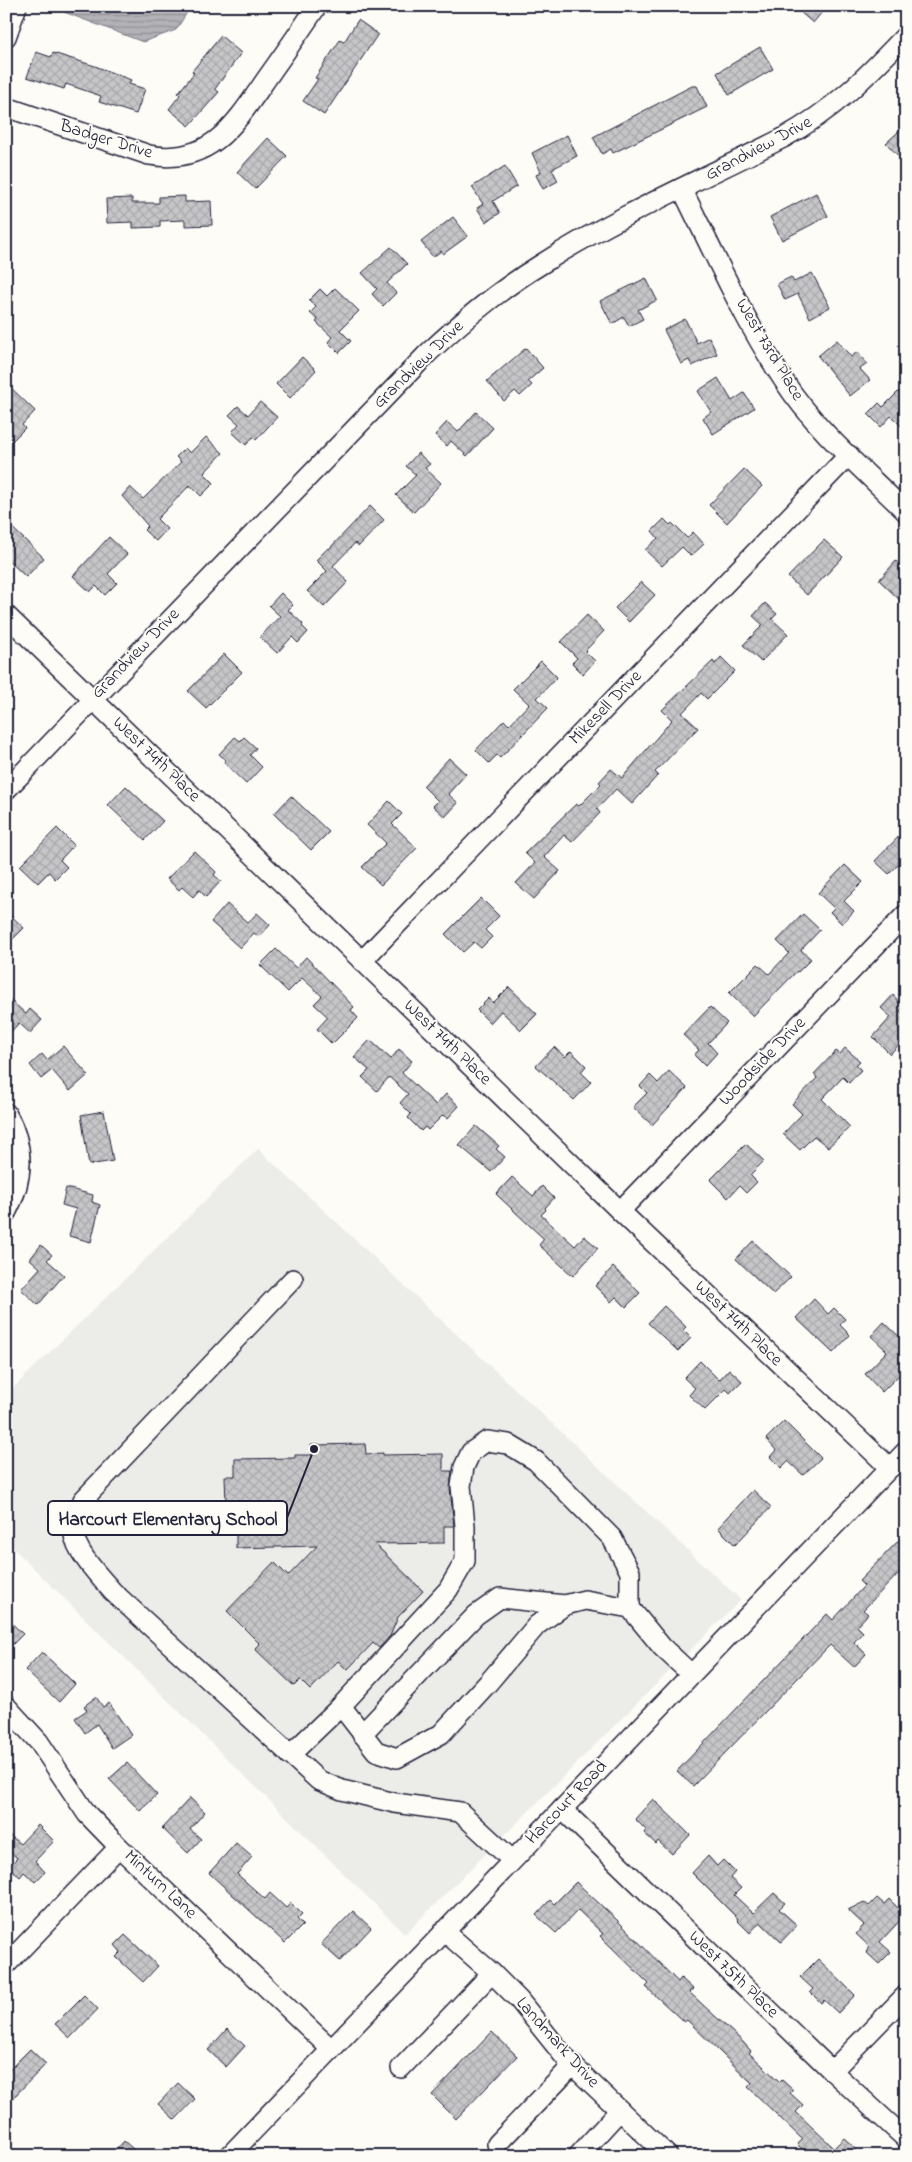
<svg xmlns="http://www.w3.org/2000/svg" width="912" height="2162" font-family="'Indie Flower',sans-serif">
  <defs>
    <pattern id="water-rules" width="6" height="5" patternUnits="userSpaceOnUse" patternTransform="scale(1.25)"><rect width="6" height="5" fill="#b2b2b7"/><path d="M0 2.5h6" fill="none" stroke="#909096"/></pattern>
    <pattern id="building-cross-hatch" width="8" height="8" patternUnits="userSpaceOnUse" patternTransform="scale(1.25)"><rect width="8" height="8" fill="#c6c6c8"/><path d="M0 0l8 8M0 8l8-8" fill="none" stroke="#aaaaad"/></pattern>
  </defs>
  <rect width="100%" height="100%" fill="#fdfcf7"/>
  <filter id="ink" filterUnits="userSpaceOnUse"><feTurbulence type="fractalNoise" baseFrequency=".02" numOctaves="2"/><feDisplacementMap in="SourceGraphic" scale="10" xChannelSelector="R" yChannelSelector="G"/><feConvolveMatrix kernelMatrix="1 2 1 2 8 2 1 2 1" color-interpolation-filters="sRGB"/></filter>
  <g filter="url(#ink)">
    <polygon fill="#ecece9" points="258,1149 741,1600 405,1934 6,1541 6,1395"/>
    <polygon fill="url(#water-rules)" stroke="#787885" points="61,6 191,6 176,30 143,42 64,12"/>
    <g fill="url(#building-cross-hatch)" stroke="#22223b">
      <polygon points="793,6 827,6 813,23"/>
      <polygon points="358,20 378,34 324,115 303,101 318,79 315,78 340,40 344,42"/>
      <polygon points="221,36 241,53 215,89 219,92 189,126 169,109 180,95 178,93 194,73 192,71"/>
      <polygon points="760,47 773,69 729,95 717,73"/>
      <polygon points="36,52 51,57 53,53 95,66 131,80 129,84 145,89 136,114 99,102 101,96 66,84 64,89 27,77"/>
      <polygon points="692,86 697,86 707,107 613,153 611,149 602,154 593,137"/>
      <polygon points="906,125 906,164 886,143"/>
      <polygon points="567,135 577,156 552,169 558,181 543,189 536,175 541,172 532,153"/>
      <polygon points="268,138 287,156 255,189 237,172"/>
      <polygon points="505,166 517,186 493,201 500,213 486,222 477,208 483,204 472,187"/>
      <polygon points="816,193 828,216 782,240 770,217"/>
      <polygon points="185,196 185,202 211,201 212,225 185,226 185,220 160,221 160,227 133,228 133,222 107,223 106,199 132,198 132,203 159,203 159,197"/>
      <polygon points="453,217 468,236 443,254 441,251 433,257 421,242"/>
      <polygon points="391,247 407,264 387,283 396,293 383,306 372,294 377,289 362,273"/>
      <polygon points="812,273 830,307 810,318 798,294 785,300 777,284 791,277 794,282"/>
      <polygon points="646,278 657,300 638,310 643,319 629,326 624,317 612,324 600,301"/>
      <polygon points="335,288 359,311 340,330 351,341 339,353 328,342 332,337 316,322 318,320 310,313 316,307 309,300 320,289 327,296"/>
      <polygon points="685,319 697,343 709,337 717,354 692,366 689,360 681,364 664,330"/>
      <polygon points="837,340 851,357 857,352 867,364 860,369 870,380 850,396 818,356"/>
      <polygon points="526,348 543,368 528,381 532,385 520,396 515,391 504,401 487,381"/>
      <polygon points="302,357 316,370 290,398 276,384"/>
      <polygon points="718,378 732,401 744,393 754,408 713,434 703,418 711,412 698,391"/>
      <polygon points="6,383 35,411 22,425 25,428 6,447"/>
      <polygon points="899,391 906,398 906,431 891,416 881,427 868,414 879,403 883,407"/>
      <polygon points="260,402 277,417 256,440 253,437 246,445 232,432 239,424 229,415 238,406 248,415"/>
      <polygon points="476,412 493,428 467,456 451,441 447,446 435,435 447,422 458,432"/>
      <polygon points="206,437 223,453 204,473 214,483 201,496 190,485 157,519 167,529 156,541 144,530 148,526 122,496 130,487 143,499 181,462 176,457 185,448 190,453"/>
      <polygon points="418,453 430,464 425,468 441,483 414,512 396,495 416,475 406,466"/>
      <polygon points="744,469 762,486 727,523 709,505"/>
      <polygon points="370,506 384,520 359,546 355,543 333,566 348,582 324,607 307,591 327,571 316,560 328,548 329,549"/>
      <polygon points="664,519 670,525 672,523 687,538 693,532 704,544 691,556 682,547 662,566 645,550 658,538 652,531"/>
      <polygon points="6,522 44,558 26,577 6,558"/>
      <polygon points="109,537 127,554 108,574 117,583 105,595 96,586 90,592 73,576"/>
      <polygon points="824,540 843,557 807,595 788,577"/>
      <polygon points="896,561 906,570 906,606 879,580"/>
      <polygon points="641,582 655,595 629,622 615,608"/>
      <polygon points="281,593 293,605 288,610 303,624 302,626 308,632 298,643 292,637 277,653 260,637 280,616 269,606"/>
      <polygon points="765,603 777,614 772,619 788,634 761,662 743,645 763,625 753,616"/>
      <polygon points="587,615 604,631 585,651 595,661 583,674 572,663 577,658 561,642"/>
      <polygon points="224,654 242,672 206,708 188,691"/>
      <polygon points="721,657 735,671 707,699 701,693 682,713 698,728 655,772 658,775 632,804 616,789 597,809 600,813 572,842 564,835 544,857 560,871 534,899 516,883 535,863 525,853 576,804 579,806 601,784 599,782 611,769 622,778 672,720 662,710 713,661 715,664"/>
      <polygon points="541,661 557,677 537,698 548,708 500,758 497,755 489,763 476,750 504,720 509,725 529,704 513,689"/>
      <polygon points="235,737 240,741 244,737 256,748 250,755 262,767 246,784 224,763 226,760 219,754"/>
      <polygon points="449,758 466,774 448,794 458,803 445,817 433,806 438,801 423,786"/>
      <polygon points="126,786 163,821 145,840 108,805"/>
      <polygon points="291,796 329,832 311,850 274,814"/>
      <polygon points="389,801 402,814 392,824 417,848 381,885 362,867 386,843 367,825"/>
      <polygon points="57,828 74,845 60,860 67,867 55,879 49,872 38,883 20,866"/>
      <polygon points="906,829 906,857 889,874 875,861"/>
      <polygon points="194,851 216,872 214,875 221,881 206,897 199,890 193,897 182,887 179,890 167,879"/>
      <polygon points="845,865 863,882 844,901 854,911 842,924 830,912 834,908 818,893"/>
      <polygon points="481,898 499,916 485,930 492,937 481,948 474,942 463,952 445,934"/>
      <polygon points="227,904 248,923 257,913 270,925 259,937 254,933 240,948 211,922"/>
      <polygon points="6,911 24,928 13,939 6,933"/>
      <polygon points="803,914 820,930 801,950 811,959 798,972 797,971 753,1016 729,993 758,964 769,974 789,953 777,941"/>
      <polygon points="276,949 296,968 306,957 354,1007 351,1010 358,1018 332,1044 317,1029 328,1017 314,1004 322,996 302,978 288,992 260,965"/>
      <polygon points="509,987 537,1014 521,1030 501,1011 490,1023 477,1010 489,998 493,1003"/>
      <polygon points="893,995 904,1007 900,1011 906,1016 906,1037 890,1054 873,1037 891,1017 881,1008"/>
      <polygon points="6,996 26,1014 30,1009 42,1020 30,1033 19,1023 6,1037"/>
      <polygon points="710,1007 727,1023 708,1043 717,1053 705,1066 694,1055 699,1050 683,1035"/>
      <polygon points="370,1040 391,1059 399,1049 412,1061 402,1073 436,1105 446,1094 459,1106 447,1119 443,1115 428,1130 425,1127 421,1131 408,1118 411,1114 400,1103 408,1094 389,1077 377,1091 362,1077 369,1070 354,1057"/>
      <polygon points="63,1046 88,1075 70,1091 52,1070 41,1079 30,1065 42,1054 47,1060"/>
      <polygon points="554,1047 565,1057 571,1051 586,1066 581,1072 591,1082 574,1100 536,1066"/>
      <polygon points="845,1048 860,1061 856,1065 861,1070 849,1083 843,1077 822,1099 850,1127 828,1147 814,1136 800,1150 783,1134 802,1114 792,1104 817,1078 814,1074 836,1051 840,1054"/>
      <polygon points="669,1071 687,1088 652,1125 633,1107 647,1093 640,1086 650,1075 658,1083"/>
      <polygon points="104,1111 113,1161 89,1165 81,1115"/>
      <polygon points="476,1126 499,1146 496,1149 505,1157 491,1172 459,1145"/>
      <polygon points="746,1144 764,1161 750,1175 757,1182 746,1193 739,1186 728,1198 710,1180"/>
      <polygon points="512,1177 533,1196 542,1186 554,1198 545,1208 546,1210 541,1215 575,1246 584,1236 598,1248 573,1276 539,1245 544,1239 496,1194"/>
      <polygon points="66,1188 93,1195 92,1202 100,1205 91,1242 69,1236 76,1209 62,1205"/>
      <polygon points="753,1241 791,1277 773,1294 736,1259"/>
      <polygon points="41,1245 52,1255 47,1260 64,1275 38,1305 21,1289 40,1268 30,1259"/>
      <polygon points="613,1267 640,1293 626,1307 616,1297 611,1302 595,1286"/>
      <polygon points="814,1299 828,1314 834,1308 845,1319 840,1325 850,1335 833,1353 796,1318"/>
      <polygon points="664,1306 686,1327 683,1330 691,1338 678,1351 648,1323"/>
      <polygon points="884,1322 906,1343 906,1368 882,1392 865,1374 887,1351 871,1336"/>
      <polygon points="700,1361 719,1380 729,1369 742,1381 730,1393 726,1389 705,1410 689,1395 695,1388 684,1378"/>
      <polygon points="784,1421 821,1458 803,1475 788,1461 781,1468 770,1457 776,1450 766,1439"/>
      <polygon points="365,1444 366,1454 383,1453 383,1455 443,1454 443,1471 452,1471 450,1487 454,1526 444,1526 444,1543 375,1544 423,1591 398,1617 390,1636 379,1648 373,1643 347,1670 338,1661 310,1690 300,1680 294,1686 255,1649 260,1644 227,1611 274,1562 288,1576 317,1546 236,1548 236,1531 227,1531 225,1476 235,1476 235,1459 295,1458 295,1455 312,1455 311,1445"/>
      <polygon points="753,1490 771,1507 735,1545 718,1528"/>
      <polygon points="906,1533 906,1566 863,1610 868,1614 857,1626 863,1632 854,1642 866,1654 854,1667 830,1645 693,1786 677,1771 827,1614 833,1620 864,1586 859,1581"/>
      <polygon points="6,1618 23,1634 6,1651"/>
      <polygon points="42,1652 75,1684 59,1702 25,1670"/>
      <polygon points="96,1697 103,1707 109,1703 131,1735 112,1748 97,1724 85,1733 75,1718 87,1710 84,1706"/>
      <polygon points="127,1763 157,1795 140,1811 109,1779"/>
      <polygon points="190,1798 205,1812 190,1829 201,1839 188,1853 162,1828"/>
      <polygon points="653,1799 690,1835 672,1854 658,1841 656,1844 644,1833 646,1830 635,1819"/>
      <polygon points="38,1825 54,1841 35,1861 45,1872 35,1882 24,1872 20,1877 9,1867 17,1858 6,1848 6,1832 20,1844"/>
      <polygon points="236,1843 252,1857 237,1874 265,1899 270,1893 286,1908 291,1903 302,1914 297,1919 303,1925 285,1943 209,1873"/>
      <polygon points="708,1856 717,1866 723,1860 735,1872 730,1878 741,1888 734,1895 753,1913 774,1893 785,1903 779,1909 797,1925 781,1942 760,1922 750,1933 737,1920 738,1919 692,1873"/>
      <polygon points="576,1882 617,1920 678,1982 681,1978 693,1989 689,1992 742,2041 751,2051 749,2053 780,2082 782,2080 793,2090 790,2093 803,2105 796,2112 834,2148 844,2138 856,2149 850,2156 809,2156 797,2144 802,2139 748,2087 752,2083 687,2020 684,2022 646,1987 649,1984 600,1936 603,1934 578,1910 556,1933 536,1915 550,1900 554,1904"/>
      <polygon points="877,1898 884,1904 889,1899 905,1915 880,1942 891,1952 879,1964 866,1952 870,1947 856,1934 864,1925 848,1910 864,1902 869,1906"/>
      <polygon points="353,1911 371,1928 340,1961 321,1944"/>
      <polygon points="125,1935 158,1966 143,1982 116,1957 121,1952 115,1945"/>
      <polygon points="818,1959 855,1995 838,2013 824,2000 821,2003 810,1992 813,1989 800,1977"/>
      <polygon points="84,1995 98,2009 70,2038 55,2024"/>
      <polygon points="227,2029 245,2046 226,2067 208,2050"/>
      <polygon points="492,2032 517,2056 456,2119 432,2095"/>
      <polygon points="30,2049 46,2064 6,2105 6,2073"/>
      <polygon points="178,2083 195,2099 175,2120 158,2104"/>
      <polygon points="124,2141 141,2156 111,2156"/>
    </g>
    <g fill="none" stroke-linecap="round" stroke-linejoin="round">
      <g stroke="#22223b" stroke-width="22">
        <g id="minor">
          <polyline points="6,37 17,6"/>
          <path d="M6,107L149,155C211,166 236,123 267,78C284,54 301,30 317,6"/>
          <path d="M682,189C714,253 744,321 784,381C816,430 864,470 906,512"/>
          <polyline points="6,615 620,1211 890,1468"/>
          <path d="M6,790L427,354C462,321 499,290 540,265C617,216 702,179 783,138C834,110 866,77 906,35"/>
          <polyline points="362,961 849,455"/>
          <path d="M6,1113C25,1146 24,1180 6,1213"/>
          <polyline points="620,1211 906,914"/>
          <path d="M293,1279L83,1500C81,1506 76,1512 74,1517C66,1544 97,1573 112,1591L318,1780L342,1790L395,1803L460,1812L512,1860"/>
          <polyline points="6,1706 39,1742 87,1814 119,1847 331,2049"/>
          <polyline points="341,1706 448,1590 465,1561 465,1526 461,1486 464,1467 471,1452 487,1441 508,1444 536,1461 612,1538 630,1572 630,1608"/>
          <polyline points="362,1734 476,1615 500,1598 565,1605"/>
          <polyline points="290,1755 341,1706 376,1751 397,1758 441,1734 488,1683 537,1625 565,1605 585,1600 630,1608 662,1647 691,1674"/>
          <polyline points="562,1809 832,2071 906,2139"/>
          <polyline points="444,1931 492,1973 519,2000 568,2061 668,2156"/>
          <polyline points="6,1965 119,1847"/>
          <polyline points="401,2068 492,1973"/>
          <polyline points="832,2071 906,1995"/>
          <polyline points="497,2144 573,2065"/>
          <polyline points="229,2156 906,1451"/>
          <polyline points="578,2156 620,2110"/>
        </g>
      </g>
      <use href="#minor" stroke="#fdfcf7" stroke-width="19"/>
    </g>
  </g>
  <g text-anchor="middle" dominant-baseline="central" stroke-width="4" stroke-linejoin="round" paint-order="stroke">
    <g font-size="18" fill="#22223b" stroke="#fdfcf7">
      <text transform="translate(106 140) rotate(17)">Badger Drive</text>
      <text transform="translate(759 149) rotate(-28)">Grandview Drive</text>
      <text transform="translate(769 350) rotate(59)">West 73rd Place</text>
      <text transform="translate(419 365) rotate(-44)">Grandview Drive</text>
      <text transform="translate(136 654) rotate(-46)">Grandview Drive</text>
      <text transform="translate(606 708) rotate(-46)">Mikesell Drive</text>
      <text transform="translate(156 760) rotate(44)">West 74th Place</text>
      <text transform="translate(447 1043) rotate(44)">West 74th Place</text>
      <text transform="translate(763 1062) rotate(-46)">Woodside Drive</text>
      <text transform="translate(738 1324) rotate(44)">West 74th Place</text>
      <text transform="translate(567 1803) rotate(-46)">Harcourt Road</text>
      <text transform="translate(160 1885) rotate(43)">Minturn Lane</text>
      <text transform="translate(733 1975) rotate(44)">West 75th Place</text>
      <text transform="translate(557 2043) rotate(48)">Landmark Drive</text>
    </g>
  </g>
  <path fill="none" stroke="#22223b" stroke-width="2" d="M314 1449L287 1518"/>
  <circle fill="#22223b" stroke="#fdfcf7" stroke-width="2" cx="314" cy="1449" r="5"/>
  <rect fill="#fdfcf7" stroke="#22223b" stroke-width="2" x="48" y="1501" width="239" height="34" rx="5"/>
  <g font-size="19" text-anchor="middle" font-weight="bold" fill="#22223b">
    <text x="168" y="1525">Harcourt Elementary School</text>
  </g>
  <rect width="912" height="2162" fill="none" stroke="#fdfcf7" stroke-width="25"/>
  <rect x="12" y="12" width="887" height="2137" fill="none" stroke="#22223b" stroke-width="2" filter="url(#ink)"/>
</svg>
